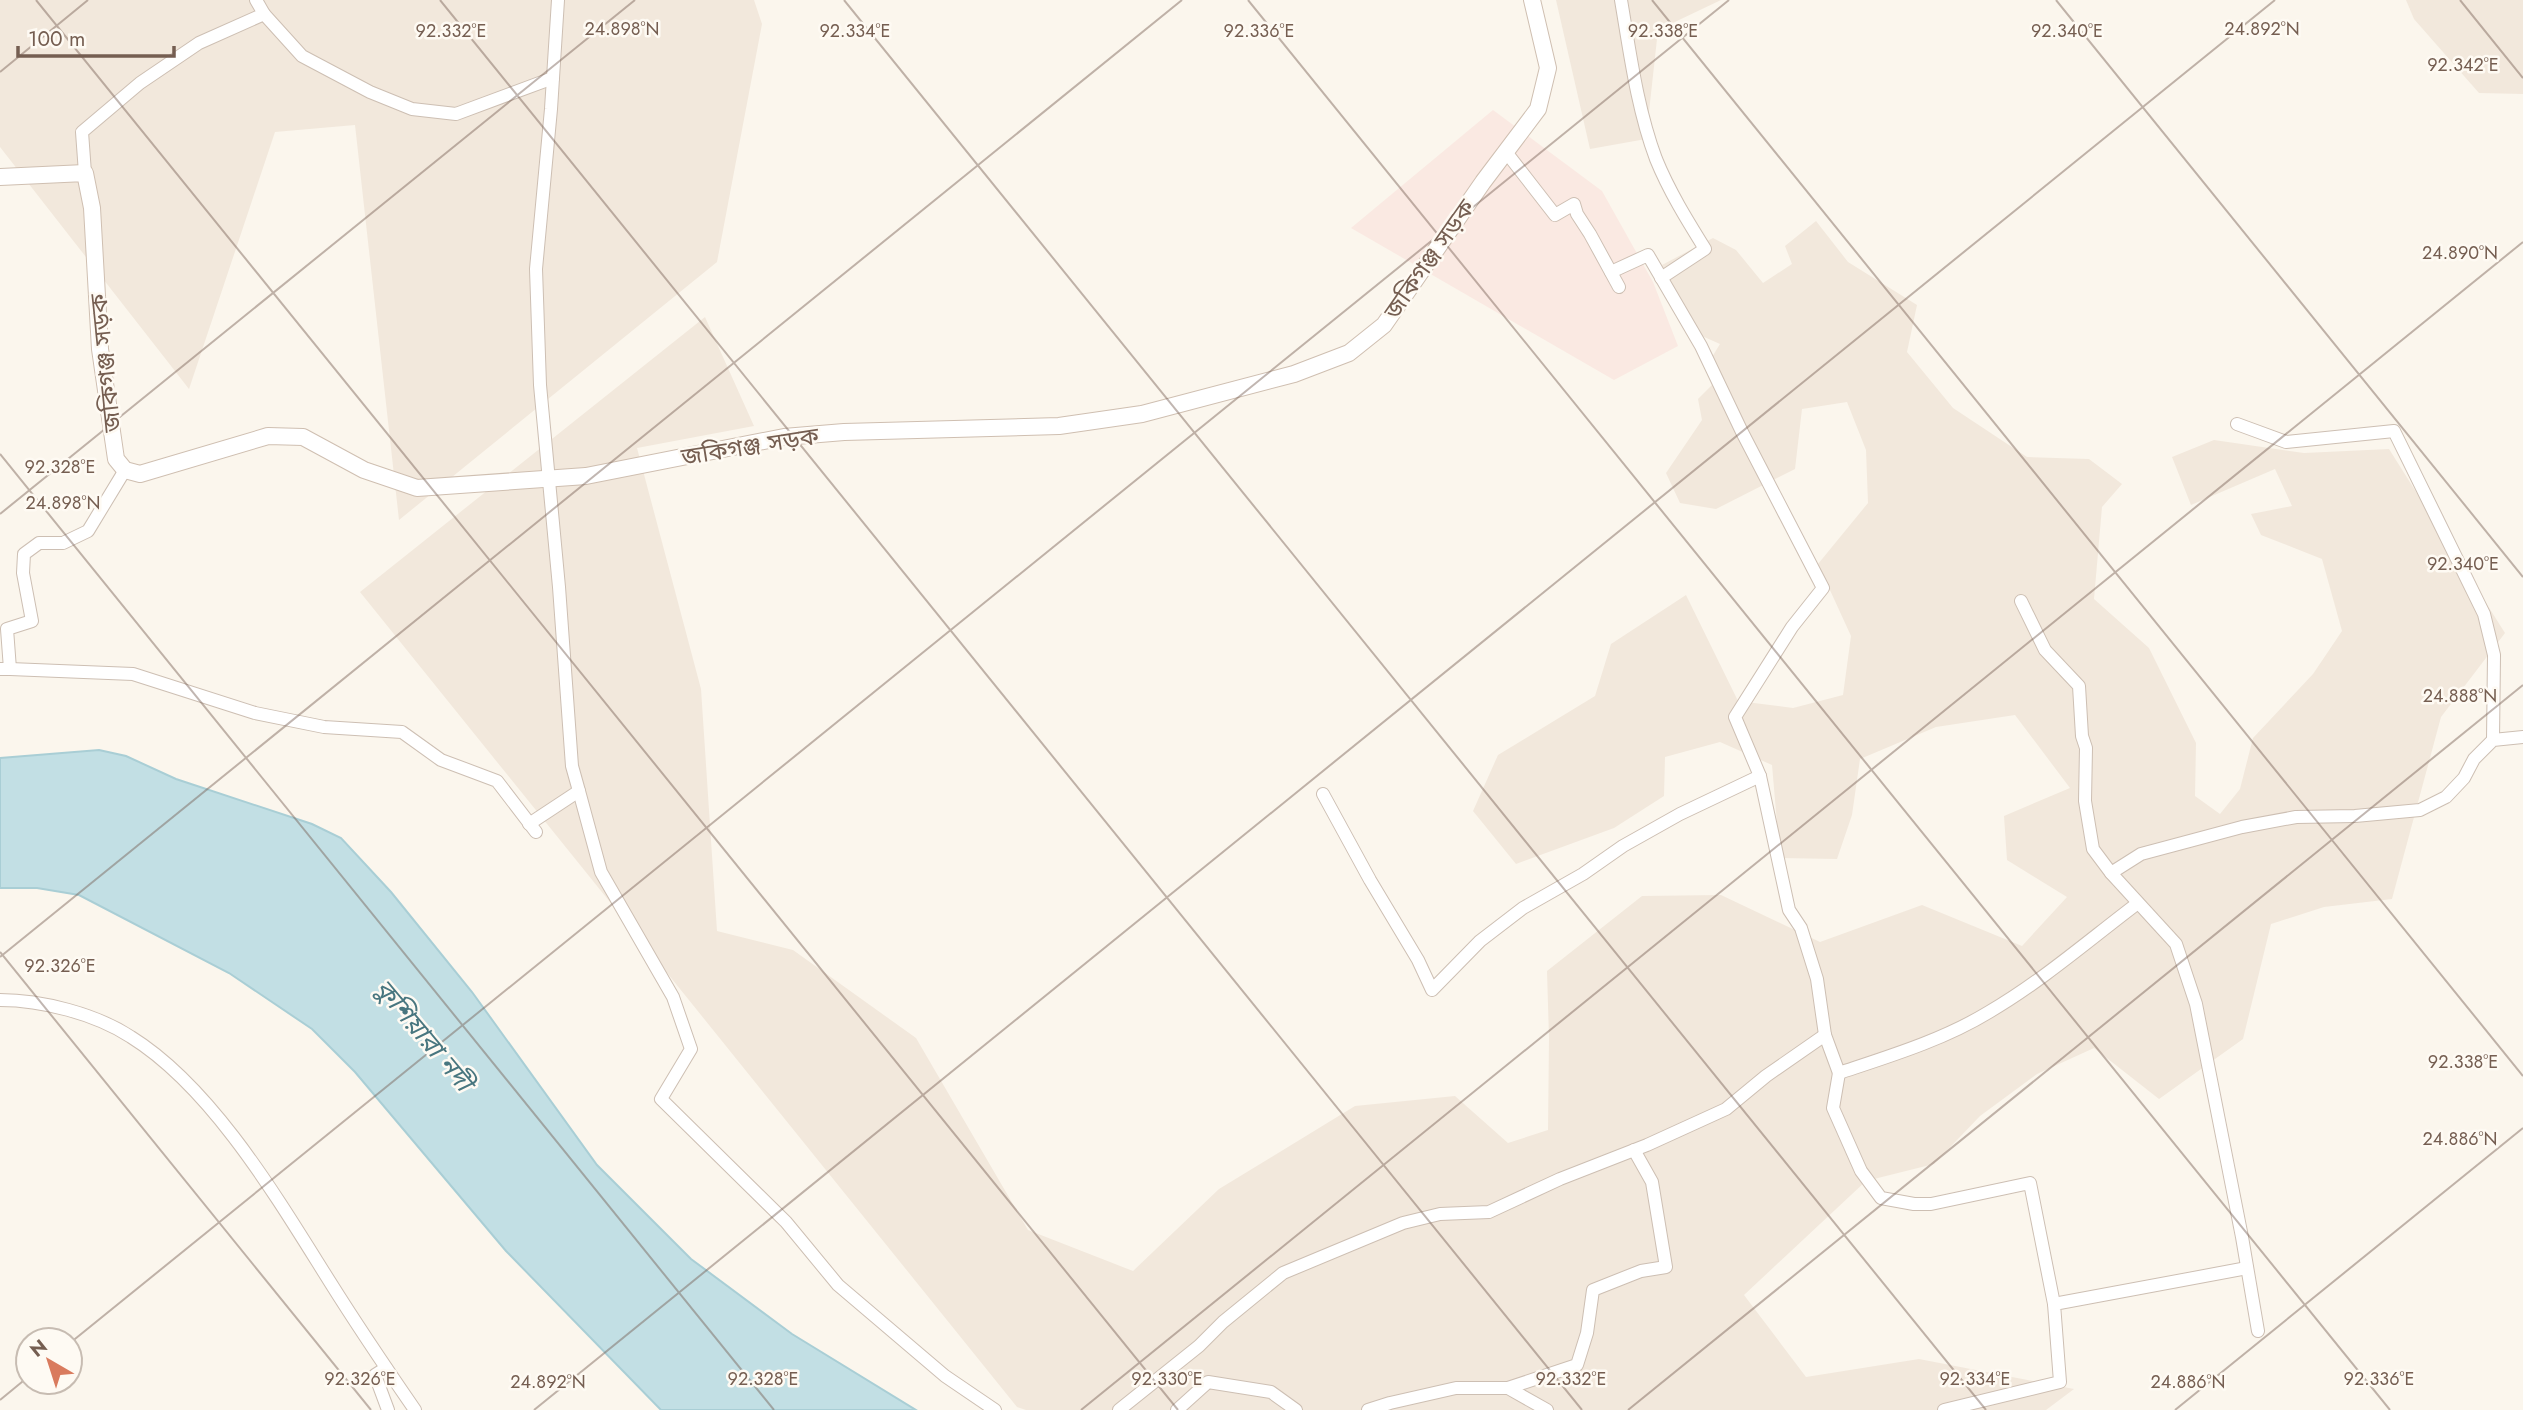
<svg xmlns="http://www.w3.org/2000/svg" width="2523" height="1410" font-family="Jost,'Noto Sans Bengali',sans-serif">
  <rect width="100%" height="100%" fill="#fbf6ed"/>
  <g fill="#f2e8dc">
    <polygon points="0,0 754,0 762,24 717,262 399,520 355,125 275,132 189,389 0,147"/>
    <polygon points="1556,0 1721,0 1658,30 1646,139 1590,149"/>
    <polygon points="2406,0 2523,0 2523,94 2479,93 2414,19"/>
    <polygon points="1816,221 1848,262 1917,305 1907,352 1953,408 2027,457 2089,459 2122,484 2102,507 2094,599 2149,648 2196,743 2195,796 2220,814 2240,789 2253,738 2313,674 2342,631 2322,559 2261,535 2251,514 2292,506 2275,469 2191,505 2172,457 2214,440 2304,453 2389,449 2505,633 2441,717 2392,899 2324,907 2271,924 2243,1039 2159,1099 2094,1048 2037,1074 1980,1116 1934,1164 1866,1181 1744,1295 1806,1377 1919,1359 2074,1389 2046,1410 1026,1410 1017,1407 360,592 705,317 754,426 637,448 701,689 717,931 793,950 916,1038 1028,1230 1133,1271 1219,1189 1355,1106 1455,1096 1508,1143 1548,1130 1549,1038 1547,971 1642,896 1721,895 1820,942 1922,905 2022,946 2067,897 2007,860 2004,816 2070,788 2015,715 1936,727 1860,759 1852,815 1837,859 1780,858 1772,765 1720,742 1665,757 1664,796 1614,828 1516,864 1473,811 1498,755 1595,696 1611,644 1686,595 1738,701 1793,708 1843,695 1851,636 1818,564 1868,503 1866,450 1847,402 1802,409 1795,469 1716,509 1680,503 1666,473 1702,420 1698,399 1719,378 1709,362 1720,344 1684,328 1662,265 1713,238 1736,250 1763,283 1792,264 1785,246"/>
  </g>
  <polygon fill="#fae9e2" points="1493,110 1602,191 1653,282 1678,346 1614,380 1351,228"/>
  <polygon fill="#c2dfe4" stroke="#a9ced5" stroke-width="2" points="99,750 126,756 176,779 312,824 341,838 391,892 472,992 597,1165 691,1259 792,1334 916,1410 661,1410 506,1251 355,1072 312,1029 229,973 79,895 37,888 0,888 0,758"/>
  <g fill="none" stroke-linecap="round" stroke-linejoin="round">
    <g stroke="#cdbfb3" stroke-width="14">
      <g id="minor">
        <polyline points="256,0 264,14"/>
        <path d="M1621,0C1630,53 1637,108 1656,159C1669,191 1687,220 1705,249L1661,278"/>
        <polyline points="1506,152 1555,215 1574,204 1577,214 1590,234 1619,287"/>
        <polyline points="85,173 82,132 140,83 199,43 264,14 302,56 370,92 412,109 456,114 553,78"/>
        <polyline points="1611,272 1648,255 1701,346 1742,432 1823,588 1792,627 1735,717 1760,776"/>
        <polyline points="2237,424 2286,442 2394,431 2484,614 2494,655 2493,740"/>
        <polyline points="2021,601 2045,650 2079,686 2082,736 2086,748 2085,801 2093,849 2111,873 2141,854 2242,827 2296,817 2355,816 2420,810 2446,797 2464,778 2474,759 2493,740 2523,737"/>
        <polyline points="0,669 10,669 7,629 32,621 23,573 24,554 39,543 63,543 88,531 125,470"/>
        <polyline points="10,669 133,674 255,713 324,727 402,732 441,760 497,781 536,832"/>
        <polyline points="579,791 601,872 673,997 691,1049 661,1099 786,1222 838,1285 945,1376 995,1410"/>
        <path d="M1323,794L1370,880L1418,960L1432,990L1480,941L1523,908L1583,874L1623,846L1680,814L1760,776L1789,910L1801,928L1817,979L1825,1035L1839,1073C1890,1056 1943,1040 1989,1012C2042,981 2089,940 2138,903"/>
        <polyline points="529,824 579,791 572,766 559,587 540,385 536,269 551,109 558,0"/>
        <polyline points="2111,873 2176,944 2196,1004 2242,1237 2258,1331"/>
        <path d="M0,1000C42,1000 96,1014 131,1037C213,1088 279,1201 330,1282C357,1325 386,1368 415,1410"/>
        <polyline points="1839,1073 1833,1108 1861,1171 1881,1198 1914,1204 1931,1204 2030,1183 2054,1304"/>
        <polyline points="386,1368 375,1375 388,1410"/>
        <polyline points="1508,1388 1577,1365 1587,1333 1593,1290 1641,1271 1666,1267 1652,1182 1634,1150"/>
        <polyline points="1119,1410 1199,1346 1223,1322 1283,1273 1403,1223 1440,1214 1489,1212 1560,1179 1647,1145 1726,1109 1766,1076 1825,1035"/>
        <polyline points="1177,1410 1208,1382 1271,1392 1296,1410"/>
        <polyline points="1368,1410 1390,1403 1456,1388 1508,1388 1547,1410"/>
        <polyline points="1944,1410 2060,1382 2054,1304 2247,1268"/>
      </g>
    </g>
    <g stroke="#cfbfb1" stroke-width="18">
      <polyline id="secondary" points="0,177 85,173 92,208 100,349 116,459 125,470 140,474 268,436 303,437 364,470 417,488 586,476 784,437 844,432 1059,426 1142,414 1294,374 1349,353 1384,325 1483,182 1538,109 1548,68 1532,0"/>
    </g>
    <use href="#minor" stroke="#fff" stroke-width="12"/>
    <use href="#secondary" stroke="#fff" stroke-width="16"/>
  </g>
  <path fill="none" stroke="#755e51" stroke-width="2" stroke-opacity="0.45" d="M36,0L1178,1410M440,0L1582,1410M844,0L1986,1410M1248,0L2390,1410M1652,0L2523,1076M2056,0L2523,577M2460,0L2523,78M0,72L88,0M0,454L774,1410M0,514L635,0M0,952L371,1410M0,957L1182,0M70,1343L1729,0M0,1400L28,1377M534,1410L2275,0M1081,1410L2523,242M1628,1410L2523,685M2175,1410L2523,1128"/>
  <g text-anchor="middle" dominant-baseline="central" stroke-width="5" stroke-linejoin="round" paint-order="stroke">
    <g font-size="24" fill="#755e51" stroke="#fefaf3">
      <text transform="translate(1429 259) rotate(-55)">জকিগঞ্জ সড়ক</text>
      <text transform="translate(105 363) rotate(-96)">জকিগঞ্জ সড়ক</text>
      <text transform="translate(750 446) rotate(-9)">জকিগঞ্জ সড়ক</text>
    </g>
    <g font-size="26" font-style="italic" fill="#48767f" stroke="#fefaf3">
      <text transform="translate(424 1035) rotate(50)">কুশিয়ারা নদী</text>
    </g>
  </g>
  <g font-size="18" text-anchor="middle" fill="#755e51" stroke="#fefaf3" stroke-width="5" stroke-linejoin="round" paint-order="stroke">
    <text x="622" y="35">24.898°N</text>
    <text x="2262" y="35">24.892°N</text>
    <text x="1663" y="37">92.338°E</text>
    <text x="2067" y="37">92.340°E</text>
    <text x="451" y="37">92.332°E</text>
    <text x="855" y="37">92.334°E</text>
    <text x="1259" y="37">92.336°E</text>
    <text x="2463" y="71">92.342°E</text>
    <text x="2460" y="259">24.890°N</text>
    <text x="60" y="473">92.328°E</text>
    <text x="63" y="509">24.898°N</text>
    <text x="2463" y="570">92.340°E</text>
    <text x="2460" y="702">24.888°N</text>
    <text x="60" y="972">92.326°E</text>
    <text x="2463" y="1068">92.338°E</text>
    <text x="2460" y="1145">24.886°N</text>
    <text x="360" y="1385">92.326°E</text>
    <text x="763" y="1385">92.328°E</text>
    <text x="1167" y="1385">92.330°E</text>
    <text x="1571" y="1385">92.332°E</text>
    <text x="1975" y="1385">92.334°E</text>
    <text x="2379" y="1385">92.336°E</text>
    <text x="548" y="1388">24.892°N</text>
    <text x="2188" y="1388">24.886°N</text>
  </g>
  <g transform="translate(49 1361) rotate(321)"><circle r="33" fill="#fefaf3" stroke="#c7bcb2" stroke-width="2"/>
  <path d="M0-5L12 26L0 18L-12 26Z" fill="#d97b5e"/>
  <text y="-10" font-size="19" font-weight="bold" text-anchor="middle" fill="#755e51">N</text>
  </g>
  <path d="M18 46v10h156v-10" fill="none" stroke="#755e51" stroke-width="3.5"/>
  <text x="28" y="46" font-size="21" fill="#755e51" stroke="#fefaf3" stroke-width="5" paint-order="stroke">100 m</text>
</svg>
